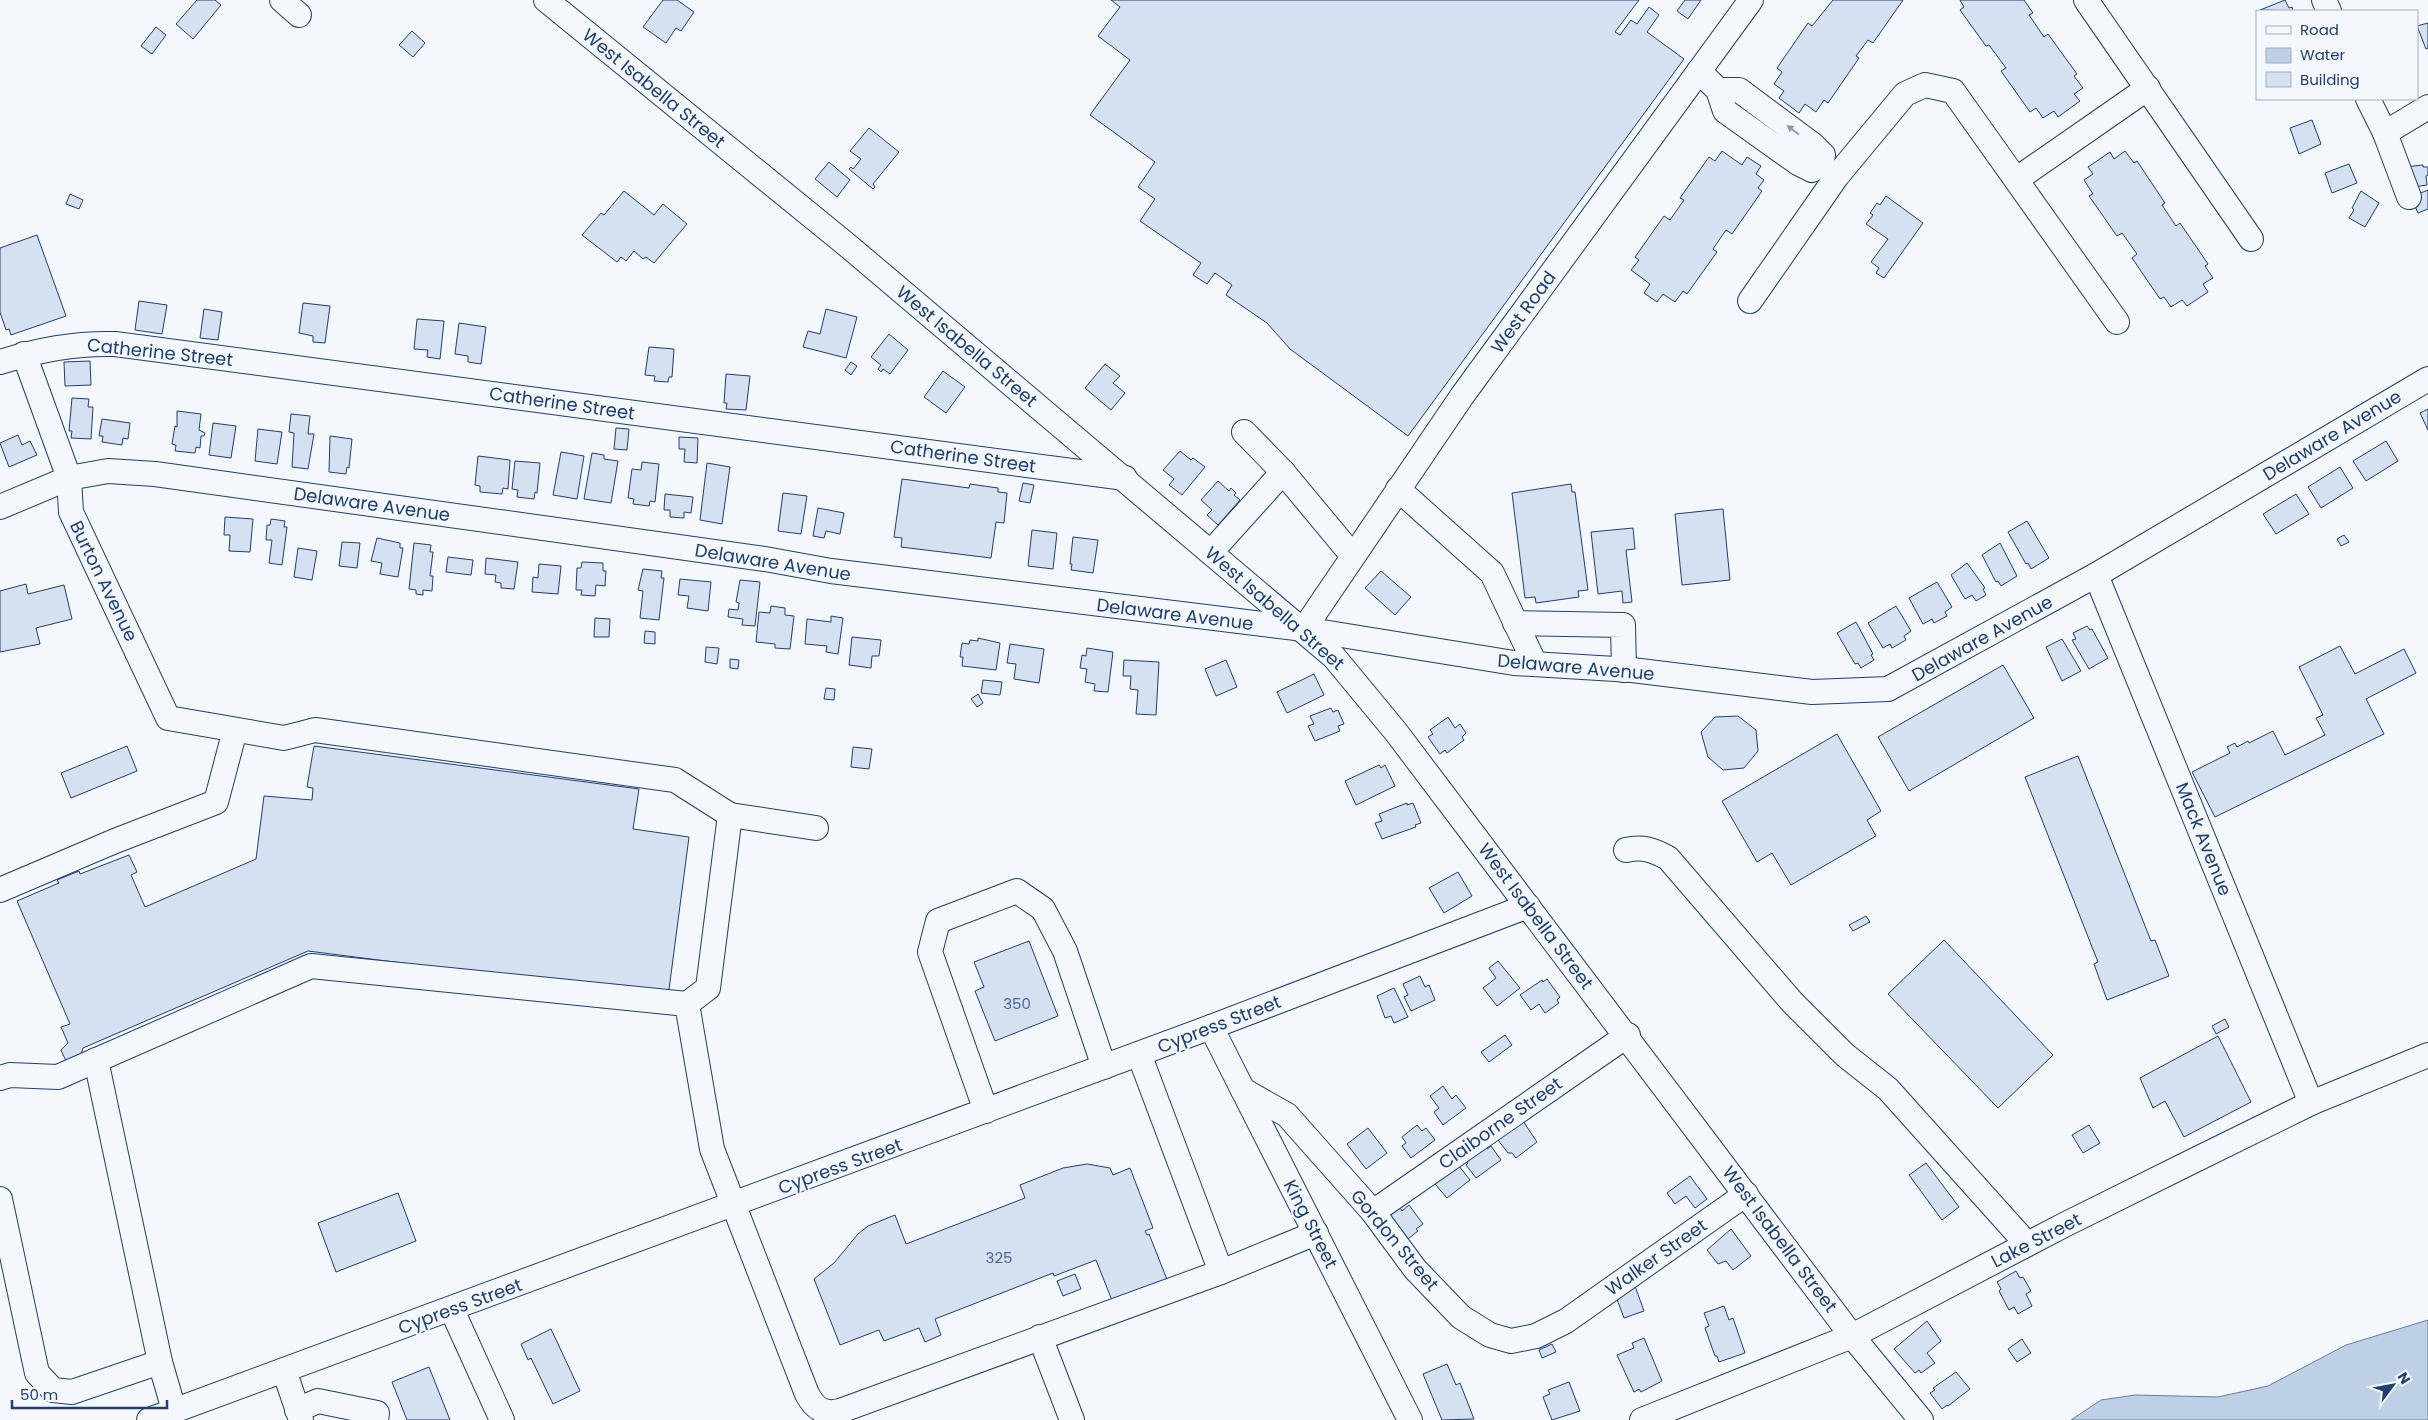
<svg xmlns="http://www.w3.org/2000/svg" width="2428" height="1420" font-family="Poppins,sans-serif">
  <rect width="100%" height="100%" fill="#f4f7fb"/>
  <polygon fill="#bed0e5" stroke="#687fa3" points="2428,1320 2428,1420 2071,1420 2101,1400 2135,1395 2218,1397 2268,1386 2346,1345"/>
  <g fill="#d5e0f0" stroke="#1d3f73">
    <polygon points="197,0 215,0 221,5 193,39 176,24"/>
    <polygon points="663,0 677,0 694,12 681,31 676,28 666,43 643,27"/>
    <polygon points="1111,0 1639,0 1615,32 1620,35 1631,20 1637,24 1649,7 1659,15 1647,32 1684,59 1408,436 1290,349 1267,323 1226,295 1232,285 1215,273 1207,284 1193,275 1201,263 1140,221 1155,199 1138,187 1155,162 1090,115 1130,60 1098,36 1120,7"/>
    <polygon points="1685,0 1701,0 1688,19 1677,11"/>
    <polygon points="1833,0 1903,0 1873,43 1868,40 1856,56 1859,58 1828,103 1824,100 1816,112 1805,104 1799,113 1779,98 1784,91 1774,84 1782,72 1777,68 1808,23 1812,26"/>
    <polygon points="1960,0 2024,0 2033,13 2029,15 2044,37 2048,34 2077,74 2074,76 2083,88 2074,94 2080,101 2058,117 2054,111 2043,118 2036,108 2030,112 2001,71 2006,68 1989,45 1986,46 1960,10 1964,7"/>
    <polygon points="2285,0 2289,8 2292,7 2293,11 2260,10"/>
    <polygon points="2428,23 2428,48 2426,49 2417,26"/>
    <polygon points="156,27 166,35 152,54 141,46"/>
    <polygon points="412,31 425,43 413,57 399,45"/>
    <polygon points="2312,120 2321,144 2299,154 2290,128"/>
    <polygon points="869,128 899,152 873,184 875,187 873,189 849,169 851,167 853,169 861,159 850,151"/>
    <polygon points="1722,151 1742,165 1747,157 1761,166 1756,174 1764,180 1758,188 1762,191 1732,234 1726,230 1713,249 1717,252 1687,294 1683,291 1675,302 1663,294 1657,302 1644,293 1650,284 1631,270 1639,260 1635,257 1664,216 1670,220 1684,200 1680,198 1709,157 1715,161"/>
    <polygon points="2125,151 2134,163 2137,161 2165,203 2162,205 2176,226 2180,223 2208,264 2205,266 2213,278 2203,284 2208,292 2187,306 2182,300 2171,307 2164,297 2160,299 2132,258 2137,254 2122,233 2117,236 2089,196 2093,194 2084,180 2093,174 2088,167 2110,152 2114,159"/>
    <polygon points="829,162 850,180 837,197 815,179"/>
    <polygon points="2349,164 2357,183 2332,193 2325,173"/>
    <polygon points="2423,165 2423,167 2428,167 2428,175 2426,176 2427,185 2407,188 2405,167"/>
    <polygon points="2428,190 2428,209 2418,213 2411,197"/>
    <polygon points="624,191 654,215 663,204 687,224 654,263 646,257 643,259 634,251 626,261 621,257 617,262 582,235 601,213 604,215"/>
    <polygon points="2361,191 2379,203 2365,227 2349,218 2354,210 2352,208"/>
    <polygon points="70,194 83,200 79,209 66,204"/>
    <polygon points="1886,196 1923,223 1884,278 1876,273 1879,268 1871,262 1888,239 1866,224 1873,215 1870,213 1877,203 1880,205"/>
    <polygon points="37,235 66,316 11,335 9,329 6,330 0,312 0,248"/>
    <polygon points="139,301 167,305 162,334 135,330"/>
    <polygon points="303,303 330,306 325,343 313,342 313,336 299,333"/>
    <polygon points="204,309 222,312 218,340 200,338"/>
    <polygon points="826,309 857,317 846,358 803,347 808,331 820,334"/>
    <polygon points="417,319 444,321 440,359 427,357 428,350 414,349"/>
    <polygon points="459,323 486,327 481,364 468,362 468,356 455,354"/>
    <polygon points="889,334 908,350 890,374 883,369 881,372 878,369 881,365 871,357"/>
    <polygon points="649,347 674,349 672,377 669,377 668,382 654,381 655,376 645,375"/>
    <polygon points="90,361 91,385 65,386 64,362"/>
    <polygon points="851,362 857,366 851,375 845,370"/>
    <polygon points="1105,364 1120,376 1113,383 1125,393 1111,410 1085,388"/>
    <polygon points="943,371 965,387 946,413 924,397"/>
    <polygon points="726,374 750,376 746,410 726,409 727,403 724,403"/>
    <polygon points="72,398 89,399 88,407 93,407 91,439 71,438 72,431 69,431"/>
    <polygon points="2428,409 2428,430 2420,413"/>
    <polygon points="177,411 201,414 199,430 205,433 204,436 201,436 200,448 196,447 195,453 175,451 176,445 172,444 175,426 177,427"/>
    <polygon points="291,414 310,416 308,434 314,434 308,469 292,467 294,433 289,432"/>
    <polygon points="102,419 130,423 128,439 123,438 122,445 102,442 103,436 99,436"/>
    <polygon points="213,423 236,426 231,458 209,455"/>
    <polygon points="616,428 629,429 627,450 614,449"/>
    <polygon points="258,429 282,432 277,464 255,461"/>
    <polygon points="18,435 22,445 30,441 37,455 9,467 0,443"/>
    <polygon points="330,436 352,439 349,468 347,467 346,474 329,472"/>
    <polygon points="679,437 698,438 697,463 684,462 685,449 679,449"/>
    <polygon points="2386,441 2398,461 2366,481 2353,461"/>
    <polygon points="1180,451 1191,460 1193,458 1205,467 1182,495 1169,485 1174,479 1163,470"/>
    <polygon points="561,452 584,456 577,499 553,495"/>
    <polygon points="592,453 604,455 604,459 618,461 611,503 584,499"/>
    <polygon points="478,456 510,460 508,489 503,488 502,494 480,492 480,486 475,485"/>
    <polygon points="515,461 540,463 537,493 535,492 534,499 517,497 518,490 512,489"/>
    <polygon points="642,462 659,464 655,502 650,501 649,506 633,504 634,499 628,498 632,469 641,470"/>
    <polygon points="707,463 730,467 722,524 700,520"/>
    <polygon points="2340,467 2353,488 2321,508 2308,487"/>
    <polygon points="902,479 969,488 970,484 998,488 998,492 1007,493 1004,523 996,522 991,558 901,547 902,538 894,537"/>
    <polygon points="1218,481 1229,491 1231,488 1236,493 1234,495 1240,500 1218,525 1207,515 1212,510 1201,500"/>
    <polygon points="1023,483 1034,485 1030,503 1019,501"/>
    <polygon points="1571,484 1572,492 1575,492 1588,590 1578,591 1579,597 1536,603 1535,597 1525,598 1512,493"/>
    <polygon points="783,493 807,496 801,534 778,531"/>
    <polygon points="665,494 693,497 691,513 684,512 684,518 670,517 670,510 664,510"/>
    <polygon points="2296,494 2309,514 2276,534 2263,514"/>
    <polygon points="818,508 844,513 840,534 826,531 824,538 813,536"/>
    <polygon points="1723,509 1730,580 1682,585 1675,514"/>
    <polygon points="225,517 253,519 250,552 229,551 230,535 224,535"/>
    <polygon points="271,519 285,521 284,527 287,527 282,565 269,563 272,540 266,540 267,525 270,525"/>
    <polygon points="2027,521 2049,558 2031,569 2028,563 2026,564 2008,532"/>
    <polygon points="1633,528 1635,549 1626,550 1632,602 1623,603 1622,591 1598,594 1591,532"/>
    <polygon points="1032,530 1057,533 1053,569 1028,566"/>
    <polygon points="2344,535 2349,542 2341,546 2337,539"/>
    <polygon points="1073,537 1098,540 1093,573 1071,570 1072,564 1070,564"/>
    <polygon points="377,538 400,543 400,548 403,548 398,577 380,574 382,563 371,561"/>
    <polygon points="342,542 360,543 357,568 339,566"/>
    <polygon points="414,543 431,545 430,552 433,552 430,576 433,576 432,591 423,590 423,595 416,594 416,590 409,589"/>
    <polygon points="2000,543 2017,576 2001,586 1998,581 1996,582 1982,555"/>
    <polygon points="298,548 317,551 312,580 294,577"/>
    <polygon points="448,557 473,560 471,575 446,572"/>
    <polygon points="486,558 518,562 514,589 501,588 501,583 495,582 496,575 485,574"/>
    <polygon points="582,562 603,563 603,571 606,571 605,586 596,585 595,596 581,595 582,590 576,590 577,568 581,568"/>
    <polygon points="1967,563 1985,588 1983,589 1986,595 1976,601 1972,595 1965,599 1951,575"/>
    <polygon points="539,564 561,566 558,594 532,592 533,577 538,578"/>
    <polygon points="643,569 662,571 661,578 664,578 659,620 640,618 643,591 638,590"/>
    <polygon points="1381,571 1411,597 1395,615 1365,588"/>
    <polygon points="680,579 711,582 708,611 687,608 689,596 678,595"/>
    <polygon points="740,580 760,582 755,626 742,625 743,619 728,617 729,609 738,610 739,603 736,602"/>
    <polygon points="1937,582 1952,607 1945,612 1947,616 1934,623 1932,619 1923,624 1909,598"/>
    <polygon points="26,584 28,594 64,585 72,619 36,628 40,644 0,652 0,591"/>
    <polygon points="771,606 785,608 785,615 794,616 790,649 775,648 775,644 756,642 759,612 770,613"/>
    <polygon points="1896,606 1911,631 1904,636 1906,640 1892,648 1890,644 1883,648 1868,623"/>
    <polygon points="831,616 843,618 838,654 826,652 827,646 805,644 807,619 831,622"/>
    <polygon points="595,618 610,619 609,637 594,637"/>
    <polygon points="1856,622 1873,654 1871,655 1874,660 1861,668 1858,663 1855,664 1837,633"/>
    <polygon points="2087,626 2090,630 2092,629 2108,658 2089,669 2072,640 2076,639 2073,633"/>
    <polygon points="645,631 655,632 655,644 644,643"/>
    <polygon points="852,637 881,640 879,656 872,656 871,668 849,665"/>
    <polygon points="978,638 1000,643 996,670 962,666 963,657 960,657 962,643 969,644 970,640 978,641"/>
    <polygon points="2062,639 2081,671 2062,681 2046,647"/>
    <polygon points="1010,644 1044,649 1039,683 1014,679 1016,664 1007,663"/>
    <polygon points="2340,646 2355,674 2404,649 2416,673 2366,699 2384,734 2215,817 2192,772 2230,753 2227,747 2235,743 2237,747 2248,741 2249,743 2273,731 2285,755 2325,735 2316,718 2323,715 2299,667"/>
    <polygon points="706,647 719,648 717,664 705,662"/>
    <polygon points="1087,648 1113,652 1108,692 1094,691 1095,684 1085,682 1087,669 1080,668 1082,655 1086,656"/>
    <polygon points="730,659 739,660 738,669 730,668"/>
    <polygon points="1124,660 1159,662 1156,715 1136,714 1138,690 1130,689 1131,676 1123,676"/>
    <polygon points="1226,660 1237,687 1216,696 1205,669"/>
    <polygon points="2003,665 2034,718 1909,791 1878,737"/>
    <polygon points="1314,674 1324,695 1287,713 1277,692"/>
    <polygon points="983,680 1002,682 1000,695 981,693"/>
    <polygon points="826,688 835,689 834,700 824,699"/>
    <polygon points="978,694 983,703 977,707 971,699"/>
    <polygon points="1331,708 1333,712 1338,710 1344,724 1338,726 1340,731 1315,741 1308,726 1314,724 1310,716"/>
    <polygon points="1738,716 1756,730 1758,751 1744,768 1723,770 1708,757 1701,732 1715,717"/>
    <polygon points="1448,717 1455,728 1460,724 1466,733 1462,737 1464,740 1447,753 1445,750 1440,754 1428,737 1433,734 1430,730"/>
    <polygon points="1837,734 1881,811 1867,820 1876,836 1791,885 1772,853 1757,862 1722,801"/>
    <polygon points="127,746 137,771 71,798 61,773"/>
    <polygon points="314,746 639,789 633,829 689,837 668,997 308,951 83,1048 80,1058 70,1061 65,1059 61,1050 68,1043 61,1027 70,1024 17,901 59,883 57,880 79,871 80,874 129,855 137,872 131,875 145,907 256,859 264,796 312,800 313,788 307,787"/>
    <polygon points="853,747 872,749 869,769 851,767"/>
    <polygon points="2078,756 2151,941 2155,940 2169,976 2107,1000 2094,964 2098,962 2025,777"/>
    <polygon points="1379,765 1381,768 1385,765 1395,786 1356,805 1345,781"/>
    <polygon points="1407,803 1407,805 1413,803 1421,823 1415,825 1416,827 1382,839 1375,823 1382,821 1379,814"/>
    <polygon points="1458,872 1472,896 1444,913 1429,888"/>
    <polygon points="1866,916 1870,922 1853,931 1849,925"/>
    <polygon points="1944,940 2053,1055 1998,1108 1888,994"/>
    <polygon points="1029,941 1058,1016 995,1041 975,991 984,987 974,962"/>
    <polygon points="1498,961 1520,988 1497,1006 1483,988 1496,978 1489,968"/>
    <polygon points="1420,976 1425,987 1429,985 1435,1000 1411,1011 1404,997 1408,995 1403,984"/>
    <polygon points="1547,979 1560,997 1557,1000 1559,1003 1545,1013 1539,1004 1531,1010 1520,995 1542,980 1543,982"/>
    <polygon points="1394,988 1408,1017 1394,1023 1391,1016 1385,1018 1377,996"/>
    <polygon points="2225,1019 2229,1027 2216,1034 2212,1026"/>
    <polygon points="1505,1035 1512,1045 1489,1062 1481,1052"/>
    <polygon points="2218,1036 2251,1102 2184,1137 2165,1101 2153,1108 2140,1078"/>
    <polygon points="1443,1086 1452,1099 1456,1095 1466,1108 1443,1125 1434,1112 1439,1108 1430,1096"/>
    <polygon points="1523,1121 1537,1142 1516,1158 1512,1153 1508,1153 1498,1140 1502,1137 1499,1134"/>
    <polygon points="1417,1125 1422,1131 1426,1128 1435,1140 1411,1158 1402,1146 1406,1143 1402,1137"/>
    <polygon points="2089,1125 2100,1143 2083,1153 2072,1135"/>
    <polygon points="1368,1128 1387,1153 1366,1169 1347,1144"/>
    <polygon points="1484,1145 1487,1149 1491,1146 1501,1160 1476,1178 1466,1165 1468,1163 1465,1159"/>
    <polygon points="1926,1163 1959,1207 1942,1220 1909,1175"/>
    <polygon points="1087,1164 1110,1168 1113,1175 1130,1168 1153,1228 1145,1231 1147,1235 1149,1234 1168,1282 1113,1303 1096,1260 1054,1276 1053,1273 935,1319 941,1335 925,1342 919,1328 884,1341 879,1330 840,1345 814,1279 834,1263 858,1234 868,1226 895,1215 906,1244 1025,1198 1020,1185 1063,1168"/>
    <polygon points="1459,1166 1470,1180 1447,1198 1435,1184 1438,1182 1436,1179"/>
    <polygon points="1690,1176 1707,1199 1695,1208 1686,1196 1675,1204 1667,1193"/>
    <polygon points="398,1193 416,1241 336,1272 318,1223"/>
    <polygon points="1409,1205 1423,1224 1416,1229 1418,1231 1404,1242 1386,1218 1400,1208 1402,1211"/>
    <polygon points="1731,1229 1751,1256 1733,1270 1726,1261 1718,1264 1707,1250"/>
    <polygon points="2016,1271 2020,1278 2023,1277 2031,1291 2026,1294 2032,1306 2018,1314 2014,1307 2009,1310 1999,1291 2001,1289 1997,1282"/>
    <polygon points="1075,1274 1081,1289 1063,1296 1057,1281"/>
    <polygon points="1635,1286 1644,1311 1624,1318 1615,1294"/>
    <polygon points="1724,1306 1729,1320 1733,1318 1745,1353 1719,1362 1717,1356 1715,1356 1705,1328 1709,1326 1704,1313"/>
    <polygon points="1927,1321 1941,1341 1927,1353 1935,1363 1921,1373 1919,1370 1915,1373 1894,1349"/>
    <polygon points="551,1329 580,1391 553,1404 531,1358 528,1360 521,1344"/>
    <polygon points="1644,1338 1662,1381 1641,1392 1639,1389 1634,1392 1617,1355 1634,1348 1632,1343"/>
    <polygon points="2022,1339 2031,1353 2017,1362 2008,1349"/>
    <polygon points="1552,1344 1556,1352 1542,1358 1539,1350"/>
    <polygon points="1447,1364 1456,1385 1460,1383 1474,1419 1442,1420 1423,1374"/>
    <polygon points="429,1367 450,1420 407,1420 392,1382"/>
    <polygon points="1956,1372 1970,1389 1948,1406 1947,1405 1942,1409 1930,1393 1935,1390 1933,1388"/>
    <polygon points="1569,1382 1580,1411 1552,1420 1543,1397 1550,1394 1548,1390"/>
  </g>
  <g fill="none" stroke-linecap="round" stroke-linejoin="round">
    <g stroke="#1d3f73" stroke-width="26">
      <g id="minor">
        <polyline points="282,0 299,15"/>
        <polyline points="546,0 847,245 1334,657 1396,732 1852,1336 1921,1420"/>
        <polyline points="2086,0 2251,239"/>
        <polyline points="2324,0 2329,11"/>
        <polyline points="1699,71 1718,90 1725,111 1798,163 1812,170 1821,164 1823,155 1813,145 1739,90 1718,90"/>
        <polyline points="2368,99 2385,133 2409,197"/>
        <polyline points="2385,133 2428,107"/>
        <polyline points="2017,179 2148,88"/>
        <polyline points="1750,301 1837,176 1905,94 1925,85 1953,91 2117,322"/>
        <polyline points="24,354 69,478 71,512 168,718 284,738 315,730 675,780 730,815 816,828"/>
        <path d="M0,362C39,350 74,343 115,344L1125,478"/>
        <polyline points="1244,432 1283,472 1352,555"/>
        <polyline points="1398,489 1492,573 1535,664"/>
        <polyline points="0,507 69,478 108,471 155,474 765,559 831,571 1304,629 1514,663 1632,670 1812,692 1888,689 2096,575 2428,379"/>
        <polyline points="1211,552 1283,472"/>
        <polyline points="2096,575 2311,1103"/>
        <polyline points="1515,623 1623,625 1624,670"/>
        <polyline points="1304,629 1462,396 1751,0"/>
        <path d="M1626,850C1643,846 1653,850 1668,858L1792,1002L1845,1055L1888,1089L2027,1244"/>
        <polyline points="0,890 115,841 216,802 235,730"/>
        <polyline points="687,1004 708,988 730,815"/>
        <polyline points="1211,1027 1410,1420"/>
        <polyline points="96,1060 160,1362"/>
        <path d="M0,1078L10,1075L58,1077L311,966L687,1004L712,1149L807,1394C815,1409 824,1415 840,1411L1221,1272L1139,1054"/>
        <polyline points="1243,1090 1287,1115 1373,1212 1415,1269 1461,1317 1490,1335 1511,1341 1536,1336 1566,1321 1746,1194"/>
        <polyline points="986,1111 930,952 938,921 1017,891 1043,909 1065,951 1104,1067"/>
        <polyline points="0,1199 37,1373 53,1390 72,1392 160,1362 174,1410"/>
        <polyline points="1373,1212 1628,1035"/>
        <polyline points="1221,1272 1316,1233"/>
        <polyline points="452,1310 502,1420"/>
        <polyline points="1040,1337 1072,1420"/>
        <polyline points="284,1370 301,1420"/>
        <polyline points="297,1410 318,1401 377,1413 376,1420"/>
        <polyline points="149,1420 1211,1027 1528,906"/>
        <polyline points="1642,1420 1852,1336 2066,1224 2187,1164 2311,1103 2428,1055"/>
      </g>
    </g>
    <use href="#minor" stroke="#f4f7fb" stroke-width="24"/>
  </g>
  <defs><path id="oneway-solid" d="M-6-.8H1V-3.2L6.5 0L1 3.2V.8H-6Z" transform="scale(1.25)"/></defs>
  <use fill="#889bb7" href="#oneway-solid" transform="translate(1793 130) rotate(-143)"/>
  <g text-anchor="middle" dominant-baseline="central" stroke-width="4" stroke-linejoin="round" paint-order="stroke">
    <g font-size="15" fill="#4b6792">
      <text x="1017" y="1003">350</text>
      <text x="999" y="1257">325</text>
    </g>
    <g font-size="18" fill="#1d3f73" stroke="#f4f7fb">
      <text transform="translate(654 88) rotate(39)">West Isabella Street</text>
      <text transform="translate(1523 312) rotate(-54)">West Road</text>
      <text transform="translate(967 346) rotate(40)">West Isabella Street</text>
      <text transform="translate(160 352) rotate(6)">Catherine Street</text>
      <text transform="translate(562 403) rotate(8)">Catherine Street</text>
      <text transform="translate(2332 435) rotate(-31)">Delaware Avenue</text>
      <text transform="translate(963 456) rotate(8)">Catherine Street</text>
      <text transform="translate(372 504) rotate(8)">Delaware Avenue</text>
      <text transform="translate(773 562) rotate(9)">Delaware Avenue</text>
      <text transform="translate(104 581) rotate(64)">Burton Avenue</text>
      <text transform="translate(1275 608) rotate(41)">West Isabella Street</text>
      <text transform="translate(1175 614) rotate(7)">Delaware Avenue</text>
      <text transform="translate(1982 638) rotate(-29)">Delaware Avenue</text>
      <text transform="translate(1576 667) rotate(5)">Delaware Avenue</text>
      <text transform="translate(2204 839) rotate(68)">Mack Avenue</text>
      <text transform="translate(1536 916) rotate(53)">West Isabella Street</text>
      <text transform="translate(1219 1024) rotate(-21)">Cypress Street</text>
      <text transform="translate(1500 1123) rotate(-35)">Claiborne Street</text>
      <text transform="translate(840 1166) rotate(-20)">Cypress Street</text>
      <text transform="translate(1311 1224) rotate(63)">King Street</text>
      <text transform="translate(1780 1239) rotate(53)">West Isabella Street</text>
      <text transform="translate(1395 1240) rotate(50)">Gordon Street</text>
      <text transform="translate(2036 1240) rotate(-27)">Lake Street</text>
      <text transform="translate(1656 1257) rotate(-35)">Walker Street</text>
      <text transform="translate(460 1306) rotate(-20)">Cypress Street</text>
    </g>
  </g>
  <rect x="2256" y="10" width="162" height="90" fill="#f4f7fb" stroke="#9eadc5"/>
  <rect x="2266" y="26" width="25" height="8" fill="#f4f7fb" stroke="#9eadc5"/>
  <text x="2300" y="35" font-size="15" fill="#1d3f73">Road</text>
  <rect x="2266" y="48" width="25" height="15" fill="#bed0e5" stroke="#9eadc5"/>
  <text x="2300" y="60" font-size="15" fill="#1d3f73">Water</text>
  <rect x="2266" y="72" width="25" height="15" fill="#d5e0f0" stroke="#9eadc5"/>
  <text x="2300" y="85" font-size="15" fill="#1d3f73">Building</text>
  <g transform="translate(2393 1385) rotate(58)" stroke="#f4f7fb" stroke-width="4" paint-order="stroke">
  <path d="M0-4L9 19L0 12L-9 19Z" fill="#1d3f73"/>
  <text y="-8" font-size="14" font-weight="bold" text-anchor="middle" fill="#1d3f73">N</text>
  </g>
  <path d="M12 1400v8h155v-8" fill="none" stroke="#1d3f73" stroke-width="2.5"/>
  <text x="20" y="1400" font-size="15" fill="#1d3f73" stroke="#f4f7fb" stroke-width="4" paint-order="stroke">50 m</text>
</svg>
